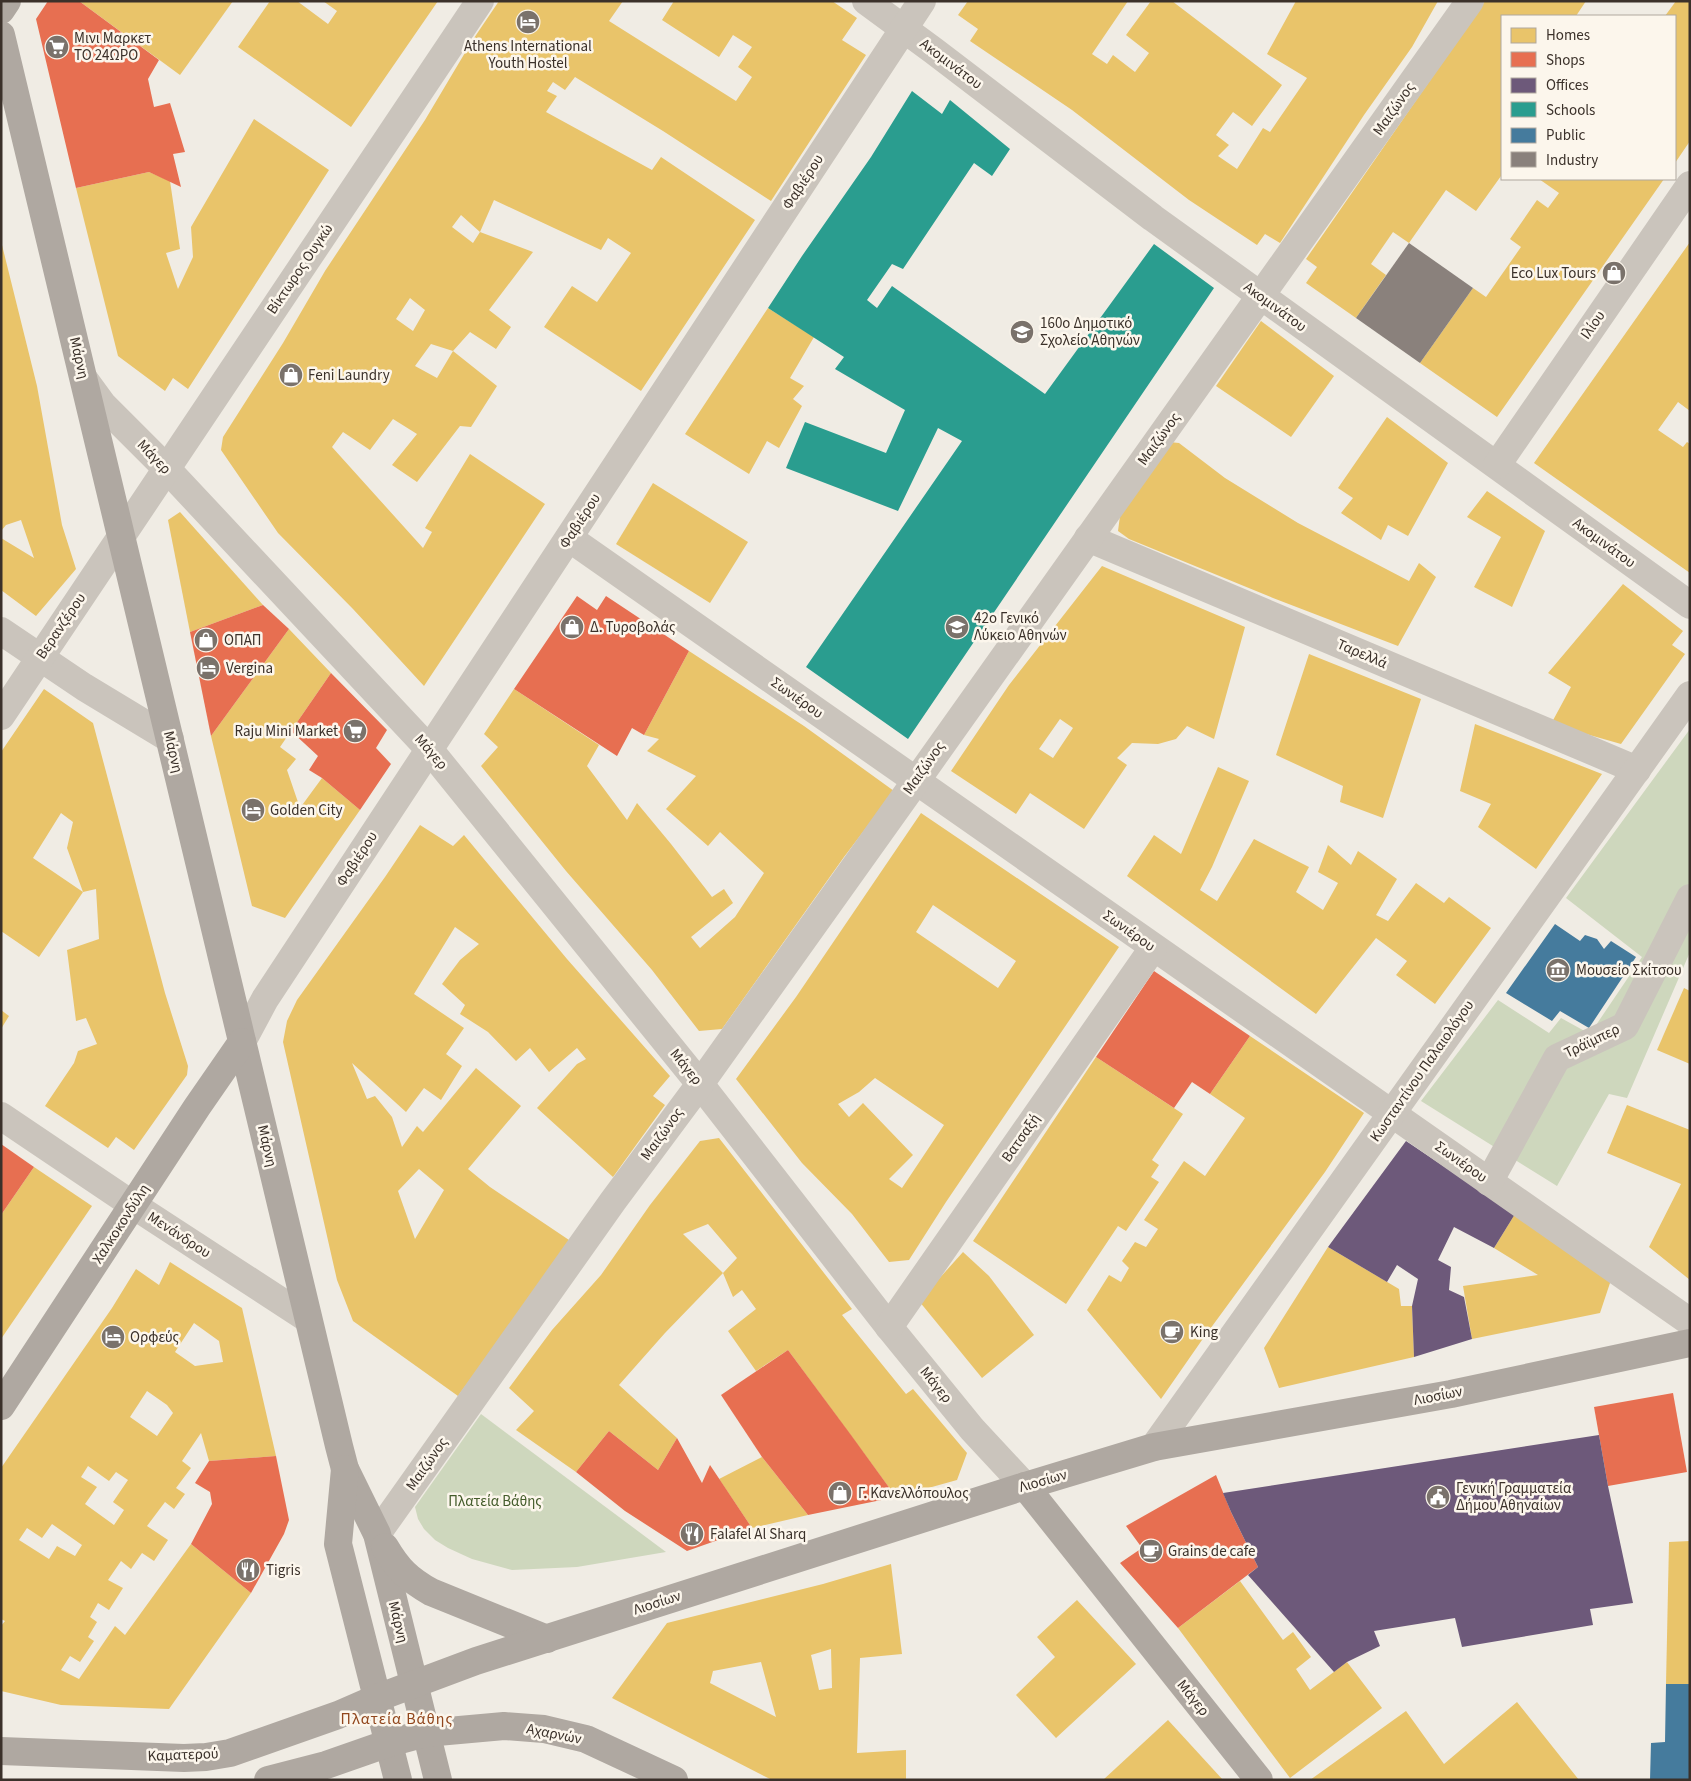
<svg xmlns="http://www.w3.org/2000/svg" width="1691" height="1781" font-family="'Source Sans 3',sans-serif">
  <rect width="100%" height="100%" fill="#f0ece4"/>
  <g fill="#ced7bd">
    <polygon points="1690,729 1690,952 1627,1098 1609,1094 1557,1186 1421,1101 1498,1000 1549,1033 1561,1018 1590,1034 1642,957 1566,898"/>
    <polygon points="481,1414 666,1552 577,1567 512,1570 472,1559 448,1548 435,1540 424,1529 418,1519 415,1507"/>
  </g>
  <g fill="#e9c46a" fill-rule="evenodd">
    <polygon points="79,1 233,1 180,75"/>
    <polygon points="270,1 297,1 328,24 337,11 323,1 438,1 351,127 238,47"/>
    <path d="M499,1H623L609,21L736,101L752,77L738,67L752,47L733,35L719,57L662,20L674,1H832L857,18L842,40L866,55L771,201L663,131L575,77L565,90L553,82L547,91L557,96L546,112L652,170L661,157L755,220L641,391L544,327L572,286L597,302L631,253L608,238L601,250L494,200L480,232L461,215L452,227L473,243L480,232L533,252L489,310L511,327L496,349L470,332L453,351L497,386L471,427L460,426L417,482L392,465L417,434L393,419L370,450L343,432L332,447L423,548L432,532L425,528L470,454L545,504L424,686L353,609L278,533L221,450L223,437L283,343L325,271L425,120L472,41ZM410,298L425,310L413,331L396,319ZM431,344L453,351L437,378L415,366Z"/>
    <polygon points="968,1 1128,1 1092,54 1107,64 1113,55 1135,72 1149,53 1126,35 1151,1 1172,1 1282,85 1252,126 1233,112 1216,135 1229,145 1218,156 1237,169 1263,128 1270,132 1307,78 1267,54 1296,1 1438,1 1412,47 1364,115 1280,243 1265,234 1257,245 1189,200 1072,110 970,41 978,29 958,15"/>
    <polygon points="1485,1 1586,1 1576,16 1502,16 1502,176 1501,176 1476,211 1446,190 1409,243 1393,232 1371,264 1386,275 1356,318 1306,283 1317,267 1306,259"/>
    <polygon points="1676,1 1690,1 1690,141 1675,163 1675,16 1665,16"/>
    <polygon points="254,119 329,170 188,389 173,378 165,391 118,356 76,188 149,172 170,181 180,249 166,253 178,289 193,257 191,227"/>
    <polygon points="1539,179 1664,179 1497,417 1420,363 1473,288 1486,297 1521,247 1510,239 1537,200 1548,208 1559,193"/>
    <polygon points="1,241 37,386 62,525 76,569 36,616 1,590 1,538 34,558 21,520 6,525 1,531"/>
    <polygon points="1690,242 1690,411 1678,402 1658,430 1683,447 1687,442 1690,444 1690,573 1534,463"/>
    <polygon points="768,308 814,337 790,378 804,386 793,399 802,406 779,448 767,441 749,474 685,434"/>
    <polygon points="1261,321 1334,376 1291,437 1216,386"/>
    <polygon points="1387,417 1448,463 1408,536 1388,525 1381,540 1341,513 1353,498 1338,488"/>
    <polygon points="1169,442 1179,443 1225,478 1298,523 1409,581 1419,563 1436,577 1398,646 1273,598 1129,539 1118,531 1120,516"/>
    <polygon points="653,483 748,542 710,603 616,544"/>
    <polygon points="1487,491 1545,531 1512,607 1474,587 1501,537 1467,517"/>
    <polygon points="180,512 263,605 190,632 168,520"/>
    <path d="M1102,566L1245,627L1214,739L1187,726L1176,739L1158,744L1132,743L1117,758L1127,765L1084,829L1030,793L1016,814L951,771L1009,685ZM1060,719L1073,728L1053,758L1039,749Z"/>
    <polygon points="1623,584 1683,631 1672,645 1685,654 1621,744 1551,724 1571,687 1548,673"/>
    <polygon points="289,629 331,673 280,747 296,759 287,770 300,808 322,778 360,810 285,918 252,906 211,736"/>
    <polygon points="689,651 804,726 894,791 844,857 722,1029 699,1031 652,970 566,871 481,766 498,747 484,734 514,689 599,745 587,766 627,820 637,803 671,844 712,897 724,889 733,903 691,937 700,948 735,917 764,873 720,832 708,846 666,809 696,776 647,751 659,739 644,735"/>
    <polygon points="1309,654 1421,699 1383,818 1340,802 1343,786 1276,755"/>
    <path d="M44,689L93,723L165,993L188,1066L187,1075L134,1150L116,1137L108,1148L45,1106L74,1063L78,1051L97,1044L86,1018L76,1021L67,950L99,939L96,889L83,892L39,957L1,931V752ZM61,813L73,822L67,848L83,892L33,858Z"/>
    <polygon points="1475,724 1602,774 1536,869 1478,827 1491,804 1460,791"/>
    <polygon points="1218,767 1249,781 1212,867 1200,890 1217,901 1254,839 1309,867 1296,892 1323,910 1338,883 1318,872 1328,845 1351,865 1358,851 1397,879 1376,915 1388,921 1416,883 1444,903 1449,897 1491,928 1435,1004 1396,975 1407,961 1376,938 1316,1014 1127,876 1154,835 1181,854"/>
    <path d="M921,813L1119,947L946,1202L909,1260L889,1262L852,1214L802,1163L736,1079L796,997ZM933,905L1016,961L998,988L916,932ZM875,1078L944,1125L902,1188L889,1179L913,1155L863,1103L849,1117L838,1104L859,1092Z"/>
    <path d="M420,825L453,846L464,835L567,959L670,1076L653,1096L665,1105L613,1177L537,1108L577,1064L586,1059L577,1048L549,1072L530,1048L516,1061L488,1032L460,1014L465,1005L442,984L460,960L479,944L455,927L414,994L464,1028L446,1054L462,1066L441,1100L424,1088L406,1112L352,1063L367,1099L375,1096L392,1117L402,1147L417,1126L423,1132L476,1068L521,1106L468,1169L490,1187L569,1240L519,1313L458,1396L353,1321L337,1280L283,1042L287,1021L297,1000L385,877ZM419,1169L444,1190L415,1239L398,1191Z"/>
    <polygon points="1684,988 1690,991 1690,1064 1657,1050"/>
    <polygon points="1,1010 9,1016 1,1029"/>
    <polygon points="1250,1036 1364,1113 1325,1172 1202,1340 1161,1399 1087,1310 1109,1275 1121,1282 1129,1268 1122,1261 1135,1242 1146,1247 1158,1229 1144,1220 1184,1161 1205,1176 1245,1118 1210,1094"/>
    <polygon points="1096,1057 1183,1114 1152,1160 1159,1165 1151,1177 1159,1182 1126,1231 1118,1226 1066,1304 973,1241"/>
    <polygon points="1627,1105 1690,1130 1690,1280 1649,1247 1681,1184 1607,1153"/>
    <polygon points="719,1138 852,1309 842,1315 906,1394 913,1389 967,1453 957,1480 896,1497 788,1350 756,1371 728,1331 756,1309 742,1290 733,1297 723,1273 737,1258 708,1224 683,1234 723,1273 665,1333 619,1385 677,1438 658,1470 609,1431 576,1472 516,1430 534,1411 509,1388 552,1330 601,1275 650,1205 700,1141"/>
    <polygon points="34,1167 92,1206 1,1339 1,1215"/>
    <polygon points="1515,1214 1612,1277 1600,1313 1472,1339 1463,1286 1538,1275 1494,1248"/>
    <polygon points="1328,1247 1399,1289 1401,1306 1412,1306 1414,1357 1279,1388 1264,1348"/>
    <polygon points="963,1252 989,1276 1034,1335 982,1378 919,1301"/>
    <path d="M170,1262L242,1308L276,1456L209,1461L201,1433L182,1461L191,1468L176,1488L185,1494L174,1509L165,1502L147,1526L168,1540L154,1561L142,1553L131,1569L121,1561L108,1580L123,1588L109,1610L98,1603L90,1617L97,1622L88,1637L94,1641L80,1662L70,1656L61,1670L79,1679L115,1626L125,1635L191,1544L251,1593L169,1709L61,1705L1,1691V1626L5,1621L1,1619V1468L112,1308L136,1269L159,1285ZM194,1323L219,1341L223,1362L195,1366L175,1352ZM147,1391L167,1405L173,1413L157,1436L130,1417ZM88,1466L109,1481L116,1472L128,1480L113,1502L124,1510L114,1525L85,1504L97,1487L81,1477ZM52,1524L82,1545L75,1556L57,1546L49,1559L19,1540L27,1528L42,1538Z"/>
    <polygon points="762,1457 808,1515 752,1528 719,1479"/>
    <polygon points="1690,1541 1690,1684 1666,1684 1669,1542"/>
    <path d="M891,1564L902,1654L860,1658L857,1753L906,1750V1780H772L612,1698L667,1623L823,1584ZM831,1649L832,1688L819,1690L811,1655ZM761,1662L776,1717L710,1683L713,1671Z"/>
    <polygon points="1240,1581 1283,1640 1293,1632 1311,1657 1296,1669 1310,1690 1347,1662 1382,1708 1290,1778 1178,1628"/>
    <polygon points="1077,1600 1136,1664 1056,1738 1016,1695 1055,1657 1037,1637"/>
    <polygon points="1517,1702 1579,1780 1310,1780 1406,1711 1444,1764"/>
    <polygon points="1168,1720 1223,1780 1103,1780"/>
  </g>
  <g fill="#e76f51">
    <polygon points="48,1 79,1 159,60 148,79 154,107 170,103 185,152 173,154 181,187 149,172 76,188 36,19"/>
    <polygon points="577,596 597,610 606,596 689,651 644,735 632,728 617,756 514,689"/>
    <polygon points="263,605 289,629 211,736 190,632"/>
    <polygon points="331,673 387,730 376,748 391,764 360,810 322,778 309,770 318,756 291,731"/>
    <polygon points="1154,971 1250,1036 1210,1094 1192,1082 1174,1108 1096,1057"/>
    <polygon points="1,1144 34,1167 1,1215"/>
    <polygon points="788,1350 851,1435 896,1497 808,1515 762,1457 721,1395"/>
    <polygon points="1673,1393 1687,1472 1608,1486 1594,1407"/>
    <polygon points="609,1431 658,1470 677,1438 702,1483 710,1465 752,1528 687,1551 625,1511 576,1472"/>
    <polygon points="276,1456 289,1520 284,1534 251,1593 191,1544 212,1504 210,1492 195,1483 209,1461"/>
    <polygon points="1216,1475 1231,1512 1258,1567 1178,1628 1120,1563 1142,1548 1126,1526"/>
  </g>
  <g fill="#6d597a">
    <polygon points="1406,1141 1515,1214 1494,1248 1454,1227 1438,1260 1451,1267 1449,1290 1464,1297 1472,1339 1414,1357 1412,1306 1418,1279 1397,1265 1387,1282 1328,1247"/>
    <polygon points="1599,1435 1608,1486 1633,1603 1590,1609 1593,1625 1462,1647 1455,1618 1374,1631 1380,1646 1347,1662 1334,1672 1248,1575 1258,1567 1231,1512 1223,1493"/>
  </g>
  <polygon fill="#2a9d8f" points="912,91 942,114 950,100 1010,149 992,176 974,163 903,269 892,264 867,300 877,308 892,286 1045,394 1154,244 1214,288 908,739 806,667 962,441 938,428 898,511 786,468 805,422 886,453 905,410 835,369 844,357 768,308 802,256 871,157"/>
  <g fill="#457b9d">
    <polygon points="1555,924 1580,941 1585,935 1597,939 1604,949 1611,941 1636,957 1589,1028 1560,1011 1552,1021 1506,993"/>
    <polygon points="1666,1684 1690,1684 1690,1780 1650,1780 1651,1743 1665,1742"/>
  </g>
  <polygon fill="#8a817c" points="1409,243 1473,288 1420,363 1356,318"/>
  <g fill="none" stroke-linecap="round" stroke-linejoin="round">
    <g stroke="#cac4bc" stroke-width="28">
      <polyline points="866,1 934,51 1153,218 1690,605"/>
      <polyline points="84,379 103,405 166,468 429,749 700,1084 889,1327 972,1429 1025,1486"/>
      <polyline points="1497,465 1690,185"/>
      <polyline points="569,538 1690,1322"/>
      <polyline points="1088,538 1637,770"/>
      <polyline points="1,631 84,687 170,739"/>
      <polyline points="1,716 480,1"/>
      <polyline points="242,1042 265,999 922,1"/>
      <polyline points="1,1116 133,1205 308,1319"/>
      <polyline points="1489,1182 1557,1058 1625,1026 1690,898"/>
      <polyline points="889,1327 1153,948"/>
      <polyline points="1154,1447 1690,695"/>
      <polyline points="377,1534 613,1201 700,1084 916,781 1470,1"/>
    </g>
    <g stroke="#afa8a1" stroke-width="28">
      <polyline points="1,10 7,1"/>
      <polyline points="1,35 339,1446 345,1469 377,1534 438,1780"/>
      <polyline points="1,1406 197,1107 242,1042"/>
      <polyline points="345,1469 338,1544 398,1780"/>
      <polyline points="1025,1486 1259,1780"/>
      <path d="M385,1547C398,1569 408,1579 431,1592L547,1639"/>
      <polyline points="1,1751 184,1758 206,1757 230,1753 338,1715 377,1698 476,1661 1025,1486 1154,1447 1451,1394 1690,1343"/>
      <polyline points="268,1780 326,1765 389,1743 426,1733 504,1726 544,1729 586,1739 674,1780"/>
    </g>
  </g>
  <defs>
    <g id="hotel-disc" transform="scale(1.25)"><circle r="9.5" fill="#7a726b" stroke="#fcf6ec"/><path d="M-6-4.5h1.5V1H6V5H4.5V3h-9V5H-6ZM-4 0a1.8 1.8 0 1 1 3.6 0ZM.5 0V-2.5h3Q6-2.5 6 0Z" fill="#fff"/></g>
    <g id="supermarket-disc" transform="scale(1.25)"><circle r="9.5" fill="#7a726b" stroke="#fcf6ec"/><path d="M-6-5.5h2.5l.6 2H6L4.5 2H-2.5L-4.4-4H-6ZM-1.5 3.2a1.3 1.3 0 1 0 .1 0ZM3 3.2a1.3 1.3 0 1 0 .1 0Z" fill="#fff"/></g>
    <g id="shop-disc" transform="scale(1.25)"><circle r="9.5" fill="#7a726b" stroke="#fcf6ec"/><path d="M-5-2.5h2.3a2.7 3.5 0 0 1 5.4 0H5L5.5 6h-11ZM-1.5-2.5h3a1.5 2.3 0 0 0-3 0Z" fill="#fff"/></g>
    <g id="school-disc" transform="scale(1.25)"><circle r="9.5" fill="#7a726b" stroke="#fcf6ec"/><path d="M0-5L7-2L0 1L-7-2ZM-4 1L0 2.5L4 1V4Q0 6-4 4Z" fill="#fff"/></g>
    <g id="museum-disc" transform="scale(1.25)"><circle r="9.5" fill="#7a726b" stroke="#fcf6ec"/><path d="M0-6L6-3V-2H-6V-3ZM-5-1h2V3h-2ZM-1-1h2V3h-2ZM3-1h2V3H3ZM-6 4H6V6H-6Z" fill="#fff"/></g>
    <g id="cafe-disc" transform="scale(1.25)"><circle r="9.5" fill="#7a726b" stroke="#fcf6ec"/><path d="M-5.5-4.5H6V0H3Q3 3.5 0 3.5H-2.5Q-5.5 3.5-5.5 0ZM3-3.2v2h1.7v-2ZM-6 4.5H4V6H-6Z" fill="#fff"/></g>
    <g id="civic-disc" transform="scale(1.25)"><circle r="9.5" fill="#7a726b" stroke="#fcf6ec"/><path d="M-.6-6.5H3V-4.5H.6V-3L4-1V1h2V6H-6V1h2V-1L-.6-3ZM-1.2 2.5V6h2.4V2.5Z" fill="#fff"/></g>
    <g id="restaurant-disc" transform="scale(1.25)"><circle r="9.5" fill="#7a726b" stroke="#fcf6ec"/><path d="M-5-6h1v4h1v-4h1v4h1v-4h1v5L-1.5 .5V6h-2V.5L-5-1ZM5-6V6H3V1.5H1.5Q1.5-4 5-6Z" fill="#fff"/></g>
  </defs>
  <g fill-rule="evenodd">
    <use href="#hotel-disc" x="528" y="22"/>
    <use href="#supermarket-disc" x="57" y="47"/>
    <use href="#shop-disc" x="1614" y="273"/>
    <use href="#school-disc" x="1022" y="332"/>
    <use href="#shop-disc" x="291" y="375"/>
    <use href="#shop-disc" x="572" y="627"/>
    <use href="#school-disc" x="957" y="627"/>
    <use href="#shop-disc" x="206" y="640"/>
    <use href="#hotel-disc" x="208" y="668"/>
    <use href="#supermarket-disc" x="355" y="731"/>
    <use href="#hotel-disc" x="253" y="810"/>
    <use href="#museum-disc" x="1558" y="970"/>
    <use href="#cafe-disc" x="1172" y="1332"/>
    <use href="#hotel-disc" x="113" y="1337"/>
    <use href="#shop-disc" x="840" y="1493"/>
    <use href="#civic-disc" x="1438" y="1497"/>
    <use href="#restaurant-disc" x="692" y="1534"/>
    <use href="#cafe-disc" x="1151" y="1551"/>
    <use href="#restaurant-disc" x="248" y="1570"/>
  </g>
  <g text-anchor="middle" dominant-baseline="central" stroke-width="5" stroke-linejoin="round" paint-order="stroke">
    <g font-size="15" fill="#3b312a" stroke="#fcf6ec" text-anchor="start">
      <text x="74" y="38">Μινι Μαρκετ<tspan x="74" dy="17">ΤΟ 24ΩΡΟ</tspan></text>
      <text x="528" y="46" text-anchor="middle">Athens International<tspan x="528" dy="17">Youth Hostel</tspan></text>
      <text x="1596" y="273" text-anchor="end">Eco Lux Tours</text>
      <text x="1040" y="323">160ο Δημοτικό<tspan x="1040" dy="17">Σχολείο Αθηνών</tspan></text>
      <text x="308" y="375">Feni Laundry</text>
      <text x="974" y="618">42ο Γενικό<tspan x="974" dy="17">Λύκειο Αθηνών</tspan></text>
      <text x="590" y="627">Δ. Τυροβολάς</text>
      <text x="224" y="640">ΟΠΑΠ</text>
      <text x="226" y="668">Vergina</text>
      <text x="338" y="731" text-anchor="end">Raju Mini Market</text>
      <text x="270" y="810">Golden City</text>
      <text x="1576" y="970">Μουσείο Σκίτσου</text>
      <text x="1190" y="1332">King</text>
      <text x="130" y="1337">Ορφεύς</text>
      <text x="1456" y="1488">Γενική Γραμματεία<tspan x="1456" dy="17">Δήμου Αθηναίων</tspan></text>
      <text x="858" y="1493">Γ. Κανελλόπουλος</text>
      <text x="710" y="1534">Falafel Al Sharq</text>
      <text x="1168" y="1551">Grains de cafe</text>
      <text x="266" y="1570">Tigris</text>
    </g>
    <g font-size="15" fill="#3b312a" stroke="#fcf6ec">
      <text transform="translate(951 64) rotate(37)">Ακομινάτου</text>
      <text transform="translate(1394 109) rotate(-55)">Μαιζώνος</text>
      <text transform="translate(803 182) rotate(-57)">Φαβιέρου</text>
      <text transform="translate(300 269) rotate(-56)">Βίκτωρος Ουγκώ</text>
      <text transform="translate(1275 307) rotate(36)">Ακομινάτου</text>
      <text transform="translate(1593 325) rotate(-55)">Ιλίου</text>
      <text transform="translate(79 358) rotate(77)">Μάρνη</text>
      <text transform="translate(1159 439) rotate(-54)">Μαιζώνος</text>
      <text transform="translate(154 457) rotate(46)">Μάγερ</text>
      <text transform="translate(580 521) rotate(-57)">Φαβιέρου</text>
      <text transform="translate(1604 543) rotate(36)">Ακομινάτου</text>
      <text transform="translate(61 626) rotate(-56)">Βερανζέρου</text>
      <text transform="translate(1362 654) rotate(23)">Ταρελλά</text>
      <text transform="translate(797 698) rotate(35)">Σωνιέρου</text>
      <text transform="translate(173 752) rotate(77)">Μάρνη</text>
      <text transform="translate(431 752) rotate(49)">Μάγερ</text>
      <text transform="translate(924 768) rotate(-55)">Μαιζώνος</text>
      <text transform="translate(357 859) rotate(-57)">Φαβιέρου</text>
      <text transform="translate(1129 931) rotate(35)">Σωνιέρου</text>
      <text transform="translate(1592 1041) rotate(-26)">Τράϊμπερ</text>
      <text transform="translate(686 1067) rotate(51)">Μάγερ</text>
      <text transform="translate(1422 1071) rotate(-55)">Κωσταντίνου Παλαιολόγου</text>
      <text transform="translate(662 1134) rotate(-54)">Μαιζώνος</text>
      <text transform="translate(1021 1138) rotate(-55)">Βατσαξή</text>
      <text transform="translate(267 1146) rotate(77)">Μάρνη</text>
      <text transform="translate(1461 1162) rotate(35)">Σωνιέρου</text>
      <text transform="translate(121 1224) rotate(-57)">Χαλκοκονδύλη</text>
      <text transform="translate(179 1235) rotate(33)">Μενάνδρου</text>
      <text transform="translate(936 1385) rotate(51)">Μάγερ</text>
      <text transform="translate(1438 1396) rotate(-11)">Λιοσίων</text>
      <text transform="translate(427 1464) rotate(-55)">Μαιζώνος</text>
      <text transform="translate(1043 1481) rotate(-16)">Λιοσίων</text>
      <text transform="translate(657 1603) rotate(-18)">Λιοσίων</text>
      <text transform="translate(398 1622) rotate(76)">Μάρνη</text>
      <text transform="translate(1193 1698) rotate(51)">Μάγερ</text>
      <text transform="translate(554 1734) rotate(11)">Αχαρνών</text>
      <text transform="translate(183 1755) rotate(-2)">Καματερού</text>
    </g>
    <g font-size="15" fill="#445c2b" stroke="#fcf6ec">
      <text x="495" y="1501">Πλατεία Βάθης</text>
    </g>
    <g font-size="16" letter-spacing="1" fill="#91461c" stroke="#fcf6ec">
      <text x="397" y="1719">Πλατεία Βάθης</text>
    </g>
  </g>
  <rect width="1691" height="1781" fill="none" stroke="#3b312a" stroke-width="5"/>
  <rect x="1501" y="15" width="175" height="165" fill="#fcf6ec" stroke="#afa79e"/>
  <rect x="1511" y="28" width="25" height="15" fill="#e9c46a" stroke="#afa79e"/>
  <text x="1546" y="40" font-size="15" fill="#3b312a">Homes</text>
  <rect x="1511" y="52" width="25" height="15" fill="#e76f51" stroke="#afa79e"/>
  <text x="1546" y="65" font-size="15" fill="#3b312a">Shops</text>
  <rect x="1511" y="78" width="25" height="15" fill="#6d597a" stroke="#afa79e"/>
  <text x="1546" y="90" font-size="15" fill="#3b312a">Offices</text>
  <rect x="1511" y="102" width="25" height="15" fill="#2a9d8f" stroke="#afa79e"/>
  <text x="1546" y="115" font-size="15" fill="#3b312a">Schools</text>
  <rect x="1511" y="128" width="25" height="15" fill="#457b9d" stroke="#afa79e"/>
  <text x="1546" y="140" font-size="15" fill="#3b312a">Public</text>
  <rect x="1511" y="152" width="25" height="15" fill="#8a817c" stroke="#afa79e"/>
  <text x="1546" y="165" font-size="15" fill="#3b312a">Industry</text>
</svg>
